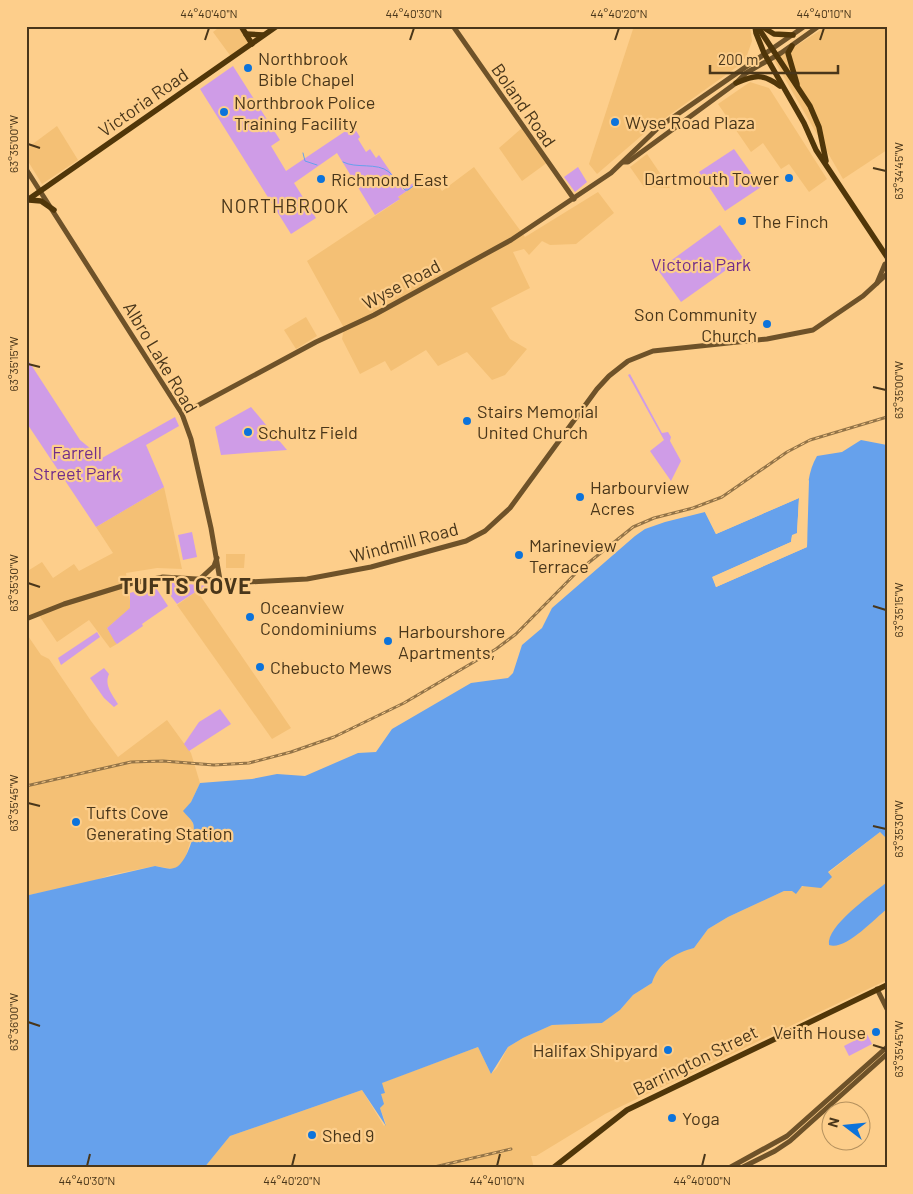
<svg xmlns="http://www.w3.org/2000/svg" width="913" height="1194" font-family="Barlow,sans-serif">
  <rect width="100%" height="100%" fill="#fdce8b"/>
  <g fill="#f4c075">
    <polygon points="221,26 241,26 251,43 232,58 213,32"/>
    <polygon points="634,26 750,26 752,41 747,55 741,64 647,131 597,174 589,164"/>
    <polygon points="827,26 887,26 887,150 843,179 774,60"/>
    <polygon points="750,82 769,88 827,179 809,192 789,164 781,169 763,143 751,152 718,104"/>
    <polygon points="57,126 78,160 42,184 26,158 26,149"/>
    <polygon points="523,127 548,162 522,181 499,148"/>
    <polygon points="647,154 670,188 644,187 630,167"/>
    <polygon points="474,167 525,237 598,192 614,213 576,244 550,245 542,241 529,255 524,249 513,252 530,288 491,308 510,339 527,349 505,375 492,380 467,352 438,366 426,350 391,371 385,361 360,374 342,339 344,328 307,261 399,200 398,197 423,180 432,176 442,191"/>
    <polygon points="306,317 317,336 296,349 284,330"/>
    <polygon points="164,487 182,569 157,568 126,573 131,608 107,628 117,644 110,648 89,620 57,642 38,614 26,619 26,572 42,562 53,578 74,564 79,571 113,553 96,527"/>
    <polygon points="226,554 245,554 244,568 226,568"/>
    <polygon points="197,591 291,728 272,739 177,605"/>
    <polygon points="26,633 41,655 49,659 91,721 118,757 167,720 191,753 200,783 191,802 184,811 193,823 194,829 185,859 180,866 173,869 155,866 110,875 91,882 29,895 26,899"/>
    <polygon points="880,832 887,839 887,980 605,1114 536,1156 531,1156 534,1168 204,1168 230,1136 362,1090 384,1126 386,1124 380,1108 381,1083 478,1047 491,1074 497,1068 508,1047 523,1038 552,1025 602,1023 620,1010 633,995 652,983 655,972 677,952 694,948 708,929 728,917 784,891 792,891 804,886 828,873"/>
  </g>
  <g fill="#cf9ce7">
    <polygon points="233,66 280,140 271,146 286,171 353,126 360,137 358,139 366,152 370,149 376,158 379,155 403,190 422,177 423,180 398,197 400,199 375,215 337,153 294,183 316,218 291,234 200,89"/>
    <polygon points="734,149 761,187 725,211 699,172"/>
    <polygon points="578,167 587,182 575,192 564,177"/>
    <polygon points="720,225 743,258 681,302 658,270"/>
    <polygon points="26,357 80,440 102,458 175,417 179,426 146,445 164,487 96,527 26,422"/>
    <polygon points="630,374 662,433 668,432 671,437 670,441 681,461 671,481 650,451 664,440 628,375"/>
    <polygon points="251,407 287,450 221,455 215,427"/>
    <polygon points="192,532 197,557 183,560 178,535"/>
    <polygon points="168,582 208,586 204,590 207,593 202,596 197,591 177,604 167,591 166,585"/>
    <polygon points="154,585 168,606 142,624 143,626 117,644 115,642 107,628 130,608 130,593"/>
    <polygon points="97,632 100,637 61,665 58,658"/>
    <path d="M104,668L109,674C104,685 112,694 118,704L114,707L104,698L90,678Z"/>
    <polygon points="220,709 231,724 189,751 184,744 199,722"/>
    <polygon points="867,1034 872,1044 849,1056 844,1046"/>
  </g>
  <g fill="#66a1ec">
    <path d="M861,440L887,445V839L880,832L828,872L832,877L821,888L802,886L796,894L792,891H784L728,917L708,929L694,948C675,953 658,963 652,983L633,995L620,1010L602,1023L552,1025L523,1038L508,1047L491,1074L478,1047L382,1083L385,1093L381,1094L384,1104L380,1108L386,1126L362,1090L230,1136L204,1168H26V899L29,895L155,866C161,867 169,870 174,868C185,866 197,833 193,823C191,819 186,815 183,811L191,802L200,783L252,779L277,774L305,776L358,753L376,752L392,729L471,683L508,678L513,673L522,645L542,628L552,608L635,536L645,529L665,522L705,512L716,534L799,498L797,534L792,536L791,542L713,577L716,587L807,547C808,520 802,481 817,456L842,452Z"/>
    <path d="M887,882V909C873,920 845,951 829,945C826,926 871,895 887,882Z"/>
  </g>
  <polygon fill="#fdce8b" points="809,480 807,547 716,587 712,577 791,542 792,535 797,533 799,498 716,534 705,512 707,511 717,530 798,495 802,497 800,534 794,537 793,543 716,578 718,584 804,546 806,485 807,481"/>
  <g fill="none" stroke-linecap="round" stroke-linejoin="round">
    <g stroke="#66a1ec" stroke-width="1">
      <polyline points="303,153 305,161 317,165"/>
      <path d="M343,162C356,169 377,162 389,172C394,177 399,184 405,190H408L425,177"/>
    </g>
    <g stroke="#6e5229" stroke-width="5">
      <polyline points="453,26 574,199"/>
      <polyline points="624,162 628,162 736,83 746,73 781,53 819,26"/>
      <polyline points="26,169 182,414 191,439 211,528 220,580"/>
      <polyline points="877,283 885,264"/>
      <polyline points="182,414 316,342 374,315 511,240 611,173 659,127 805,26"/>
      <polyline points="201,578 214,566 217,558"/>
      <polyline points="26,619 64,604 129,584 163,577 247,582 307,579 371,567 466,541 485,531 510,508 597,389 609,376 628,361 653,351 767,339 813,330 863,296 887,274"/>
      <polyline points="877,989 887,1009"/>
      <polyline points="729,1168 787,1136 887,1047"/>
      <polyline points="741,1168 775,1151 790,1141 887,1054"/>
    </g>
    <g stroke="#503609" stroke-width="5.5">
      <polyline points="241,26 252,44"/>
      <polyline points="755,26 756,33 764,53 804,123 816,150 887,257"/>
      <polyline points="757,26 810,106 819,127 826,161"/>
      <polyline points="761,26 774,34 793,35"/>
      <polyline points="246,34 263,35"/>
      <polyline points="792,46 788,53 797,84"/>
      <path d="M736,83C755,75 762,73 780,86"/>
      <polyline points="29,200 41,201 54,210"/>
      <polyline points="26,201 277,26"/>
      <polyline points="553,1168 627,1110 887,985"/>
    </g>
    <g stroke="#937448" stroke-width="3">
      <g id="rail">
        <polyline points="26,786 131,762 163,761 214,765 249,763 291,752 334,737 404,703 496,649 516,634 577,572 633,527 654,518 693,508 722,497 787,452 810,440 887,417"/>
        <polyline points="430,1168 511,1149"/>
      </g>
    </g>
    <use href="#rail" stroke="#fdce8b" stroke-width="1" stroke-dasharray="4" stroke-linecap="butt"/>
  </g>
  <path fill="none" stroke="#49361a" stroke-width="2" d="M205,40L209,28M410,40L414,28M615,40L619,28M820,40L824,28M28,144L40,148M873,168L886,171M28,364L40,367M873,387L886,390M28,583L40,587M873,606L886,610M28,803L40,806M873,826L886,829M28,1022L40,1026M873,1045L886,1049M87,1166L90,1154M292,1166L295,1154M497,1166L500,1154M702,1166L705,1154"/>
  <g fill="#0c73db" stroke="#fdce8b" stroke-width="2">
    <circle cx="248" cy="68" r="5"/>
    <circle cx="224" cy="112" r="5"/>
    <circle cx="615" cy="122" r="5"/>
    <circle cx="789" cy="178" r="5"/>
    <circle cx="321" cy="179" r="5"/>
    <circle cx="742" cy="221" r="5"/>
    <circle cx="767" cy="324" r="5"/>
    <circle cx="467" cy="421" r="5"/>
    <circle cx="248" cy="432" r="5"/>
    <circle cx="580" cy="497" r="5"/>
    <circle cx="519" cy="555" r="5"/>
    <circle cx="250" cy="617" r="5"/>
    <circle cx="388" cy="641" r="5"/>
    <circle cx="260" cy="667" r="5"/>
    <circle cx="76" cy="822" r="5"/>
    <circle cx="876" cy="1032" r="5"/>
    <circle cx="668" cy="1050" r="5"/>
    <circle cx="672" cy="1118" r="5"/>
    <circle cx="312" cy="1135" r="5"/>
  </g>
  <g text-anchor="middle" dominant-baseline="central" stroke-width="4.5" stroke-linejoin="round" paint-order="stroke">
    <g font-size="18" fill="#49361a" stroke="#fdce8b" text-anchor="start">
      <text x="258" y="58">Northbrook<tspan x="258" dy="21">Bible Chapel</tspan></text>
      <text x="234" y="102">Northbrook Police<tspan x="234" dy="21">Training Facility</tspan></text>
      <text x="625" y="122">Wyse Road Plaza</text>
      <text x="779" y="178" text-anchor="end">Dartmouth Tower</text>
      <text x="331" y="179">Richmond East</text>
      <text x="752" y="221">The Finch</text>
      <text x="757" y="314" text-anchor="end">Son Community<tspan x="757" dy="21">Church</tspan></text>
      <text x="477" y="411">Stairs Memorial<tspan x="477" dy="21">United Church</tspan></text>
      <text x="258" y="432">Schultz Field</text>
      <text x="590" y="487">Harbourview<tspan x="590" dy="21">Acres</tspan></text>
      <text x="529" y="545">Marineview<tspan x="529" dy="21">Terrace</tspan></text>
      <text x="260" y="607">Oceanview<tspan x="260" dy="21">Condominiums</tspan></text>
      <text x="398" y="631">Harbourshore<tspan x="398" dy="21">Apartments,</tspan></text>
      <text x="270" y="667">Chebucto Mews</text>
      <text x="86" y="812">Tufts Cove<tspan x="86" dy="21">Generating Station</tspan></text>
      <text x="866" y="1032" text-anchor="end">Veith House</text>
      <text x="658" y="1050" text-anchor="end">Halifax Shipyard</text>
      <text x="682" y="1118">Yoga</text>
      <text x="322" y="1135">Shed 9</text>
    </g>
    <g font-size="18" fill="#49361a" stroke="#fdce8b">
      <text transform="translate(143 102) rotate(-35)">Victoria Road</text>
      <text transform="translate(524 105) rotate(55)">Boland Road</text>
      <text transform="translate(401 284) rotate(-28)">Wyse Road</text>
      <text transform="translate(161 357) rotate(59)">Albro Lake Road</text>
      <text transform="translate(404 542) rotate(-15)">Windmill Road</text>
      <text transform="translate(695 1060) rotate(-26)">Barrington Street</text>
    </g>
    <g font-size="18" fill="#712d8b" stroke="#fdce8b">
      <text x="701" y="264">Victoria Park</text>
      <text x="77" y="452">Farrell<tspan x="77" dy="21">Street Park</tspan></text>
    </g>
    <g font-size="19" letter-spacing="1" fill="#49361a" stroke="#fdce8b">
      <text x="285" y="205">NORTHBROOK</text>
    </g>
    <g font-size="22" font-weight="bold" letter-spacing="1" fill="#49361a" stroke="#fdce8b">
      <text x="186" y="585">TUFTS COVE</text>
    </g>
  </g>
  <rect width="913" height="1194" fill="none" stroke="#fdce8b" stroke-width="55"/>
  <g transform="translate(846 1126) rotate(286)"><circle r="24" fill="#fdce8b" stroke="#b5915e"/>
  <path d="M0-4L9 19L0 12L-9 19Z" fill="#0c73db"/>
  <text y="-8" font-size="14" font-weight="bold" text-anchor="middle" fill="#49361a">N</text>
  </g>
  <path d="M710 65v8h128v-8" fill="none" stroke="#49361a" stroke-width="2.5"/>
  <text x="718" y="65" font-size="15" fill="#49361a" stroke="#fdce8b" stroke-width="4" paint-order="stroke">200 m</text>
  <rect x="28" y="28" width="858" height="1138" fill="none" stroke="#49361a" stroke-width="2"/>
  <g font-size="12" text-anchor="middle" fill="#49361a">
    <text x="209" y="18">44°40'40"N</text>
    <text x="414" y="18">44°40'30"N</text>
    <text x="619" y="18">44°40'20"N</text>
    <text x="824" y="18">44°40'10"N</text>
    <text transform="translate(14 144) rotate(-90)" y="4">63°35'00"W</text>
    <text transform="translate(899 171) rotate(-90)" y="4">63°34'45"W</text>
    <text transform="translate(14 364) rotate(-90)" y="4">63°35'15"W</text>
    <text transform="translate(899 390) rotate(-90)" y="4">63°35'00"W</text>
    <text transform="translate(14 583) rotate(-90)" y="4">63°35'30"W</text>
    <text transform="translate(899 610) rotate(-90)" y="4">63°35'15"W</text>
    <text transform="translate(14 803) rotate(-90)" y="4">63°35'45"W</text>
    <text transform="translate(899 829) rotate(-90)" y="4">63°35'30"W</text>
    <text transform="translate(14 1022) rotate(-90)" y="4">63°36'00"W</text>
    <text transform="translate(899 1049) rotate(-90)" y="4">63°35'45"W</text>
    <text x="87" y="1185">44°40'30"N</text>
    <text x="292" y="1185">44°40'20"N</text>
    <text x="497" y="1185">44°40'10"N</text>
    <text x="702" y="1185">44°40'00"N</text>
  </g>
</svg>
